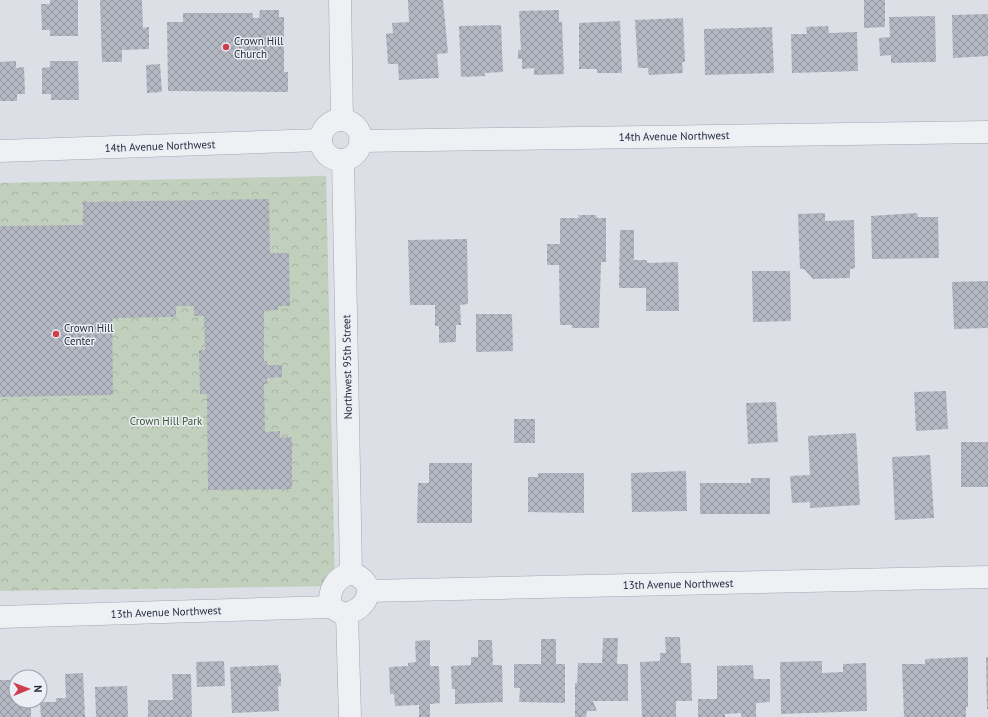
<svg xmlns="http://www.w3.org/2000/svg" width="988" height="717" font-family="'PT Sans',sans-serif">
  <defs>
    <pattern id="park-crowns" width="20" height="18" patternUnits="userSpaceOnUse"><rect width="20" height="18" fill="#c1d0bd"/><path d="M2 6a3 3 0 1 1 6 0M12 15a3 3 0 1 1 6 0" fill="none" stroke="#a6b3a3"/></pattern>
    <pattern id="building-cross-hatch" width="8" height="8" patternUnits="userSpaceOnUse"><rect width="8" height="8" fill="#b3b8c3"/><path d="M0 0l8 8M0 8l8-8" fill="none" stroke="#9196a0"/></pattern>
  </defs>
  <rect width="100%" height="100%" fill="#dcdfe6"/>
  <polygon fill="url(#park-crowns)" points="326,176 335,586 0,591 0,183"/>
  <g fill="url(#building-cross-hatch)">
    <polygon points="50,0 78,0 78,36 50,36 50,30 42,30 41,4 50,4"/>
    <polygon points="100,0 142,0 143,28 149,27 149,49 122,50 122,62 102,62"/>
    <polygon points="408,0 443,0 448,53 437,54 439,78 399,80 398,64 388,64 386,34 393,33 392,23 409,22"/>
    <polygon points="864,0 885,0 885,27 864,28"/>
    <polygon points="260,10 279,10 279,17 284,17 284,72 288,72 288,92 168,91 167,22 183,22 183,13 253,13 253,18 259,18"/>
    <polygon points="559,10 559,22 562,22 564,74 534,75 534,68 522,69 522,59 518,59 518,50 521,50 519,11"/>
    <polygon points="988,14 988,56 953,58 952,15"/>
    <polygon points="935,16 936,62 891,63 891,55 880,56 879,38 890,37 889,17"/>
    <polygon points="683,18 685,62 682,62 683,73 649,75 648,68 638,68 635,20"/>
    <polygon points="620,21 622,73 597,73 597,69 579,69 579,23"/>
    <polygon points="501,25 503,72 485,73 485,76 461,77 459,26"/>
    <polygon points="828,26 829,33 857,32 858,71 792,73 791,34 807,34 806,27"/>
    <polygon points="772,27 774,73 705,75 704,29"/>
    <polygon points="16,61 16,68 24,67 25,94 17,94 17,101 0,101 0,62"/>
    <polygon points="50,61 78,61 79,100 51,100 51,94 42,94 42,68 50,67"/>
    <polygon points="160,64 162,92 147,93 146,65"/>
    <polygon points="269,199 270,253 289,253 290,306 278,306 278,310 264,311 264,361 267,361 267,365 282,365 282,377 267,378 267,384 264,384 265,432 280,431 280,438 292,437 292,489 208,490 207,394 200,394 199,350 205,350 204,316 194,316 194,306 176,306 176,317 112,318 113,395 0,397 0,226 83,225 83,202"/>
    <polygon points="825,213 825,221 854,220 855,268 850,269 850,278 813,279 804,269 800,269 798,214"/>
    <polygon points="917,213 918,217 938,217 939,258 872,259 871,216"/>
    <polygon points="578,215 596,215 597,218 606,218 606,262 601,262 599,328 572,328 572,325 560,325 559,265 547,265 547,244 560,244 560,218 579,218"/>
    <polygon points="620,230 634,230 634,260 647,260 647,263 678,262 679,311 646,311 646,288 619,288"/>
    <polygon points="467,239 468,304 460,305 461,325 456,325 456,342 439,343 439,326 435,326 435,305 410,305 408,240"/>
    <polygon points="752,271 790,271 791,321 753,322"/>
    <polygon points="988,281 988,328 954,329 952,282"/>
    <polygon points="476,314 512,314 513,351 476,352"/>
    <polygon points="946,391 948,429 916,431 914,392"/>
    <polygon points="776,402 778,442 748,444 746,403"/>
    <rect x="514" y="419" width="21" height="24"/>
    <polygon points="856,433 860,505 810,508 810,502 792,503 790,476 810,475 808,436"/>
    <rect x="961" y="442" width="27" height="45"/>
    <polygon points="930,455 934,518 895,520 892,457"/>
    <polygon points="429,463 472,463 472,523 417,523 418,483 429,483"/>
    <polygon points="686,471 687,511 632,512 631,473"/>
    <polygon points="538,473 584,473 584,513 528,512 528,477 538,477"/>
    <polygon points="751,478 770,478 770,514 700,514 700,483 751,483"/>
    <polygon points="665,637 680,637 681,663 691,663 692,701 676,701 676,717 642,717 640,662 660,661 660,653 666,653"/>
    <polygon points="603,638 618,638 617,664 628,664 628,701 593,701 597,711 587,711 586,717 575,717 575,683 577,683 578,663 602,663"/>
    <polygon points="541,639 556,639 556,664 565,664 565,703 519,702 520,688 514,688 514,664 541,664"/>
    <polygon points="430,640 430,666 439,666 440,703 430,704 430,717 419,717 419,705 395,706 394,694 390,694 389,667 408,666 408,663 416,662 415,641"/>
    <polygon points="478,640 492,640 493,665 502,665 503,702 455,704 455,689 452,689 451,666 471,665 471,657 478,657"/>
    <polygon points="968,657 968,707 966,707 966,717 904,717 902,664 925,664 925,659"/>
    <polygon points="986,657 988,657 988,709 987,709"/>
    <polygon points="224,661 225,686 197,687 196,662"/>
    <polygon points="822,661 822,673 843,672 843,664 866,663 867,711 781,714 780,662"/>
    <polygon points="278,665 279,673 281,673 281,686 278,686 279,711 232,713 230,667"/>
    <polygon points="753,665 754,679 770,679 770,702 756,703 756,717 741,717 741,713 725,714 725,717 698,717 698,699 717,699 717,666"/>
    <polygon points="83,673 85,717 41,717 40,702 56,702 56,698 66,698 65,674"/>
    <polygon points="172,674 191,674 192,717 148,717 148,700 173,700"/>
    <polygon points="0,680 15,680 16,701 31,701 31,717 0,717"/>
    <polygon points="127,686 128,717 96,717 95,687"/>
  </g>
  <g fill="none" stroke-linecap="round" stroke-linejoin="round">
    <g stroke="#a2a6b0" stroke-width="23">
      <g id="street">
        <polyline points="340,0 342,120"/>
        <circle cx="341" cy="140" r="20"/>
        <polyline points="360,141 988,132"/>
        <polyline points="0,151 321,140"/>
        <polyline points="343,160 351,573"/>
        <path d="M351,573C380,582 368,612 343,614L331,607C327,591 336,577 351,573Z"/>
        <polyline points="368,591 988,577"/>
        <polyline points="347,614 350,717"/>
        <polyline points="0,617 331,607"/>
      </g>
    </g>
    <use href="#street" stroke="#eef0f4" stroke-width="22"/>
  </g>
  <g fill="#cd3f4c" stroke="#ebeef4" stroke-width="1.5">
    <circle cx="226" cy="47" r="4"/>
    <circle cx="56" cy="334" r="4"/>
  </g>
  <g text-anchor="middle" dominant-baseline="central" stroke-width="3" stroke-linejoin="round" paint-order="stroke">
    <g font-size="11" fill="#262d3c" stroke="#ebeef4" text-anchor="start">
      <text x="234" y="41">Crown Hill<tspan x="234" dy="13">Church</tspan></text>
      <text x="64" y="328">Crown Hill<tspan x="64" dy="13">Center</tspan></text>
    </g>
    <g font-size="11" fill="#262d3c" stroke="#ebeef4">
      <text transform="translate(674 136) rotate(-1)">14th Avenue Northwest</text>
      <text transform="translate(160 146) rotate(-2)">14th Avenue Northwest</text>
      <text transform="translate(347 367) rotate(-91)">Northwest 95th Street</text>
      <text transform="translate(678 584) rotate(-1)">13th Avenue Northwest</text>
      <text transform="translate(166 612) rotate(-2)">13th Avenue Northwest</text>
    </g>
    <g font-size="11" fill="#385833" stroke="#ebeef4">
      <text x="166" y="421">Crown Hill Park</text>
    </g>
  </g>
  <g transform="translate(28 689) rotate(89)"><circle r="19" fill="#ebeef4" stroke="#9ca1aa"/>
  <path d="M0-3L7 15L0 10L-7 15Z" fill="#cd3f4c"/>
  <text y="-6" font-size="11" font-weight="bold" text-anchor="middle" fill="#262d3c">N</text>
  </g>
</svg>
